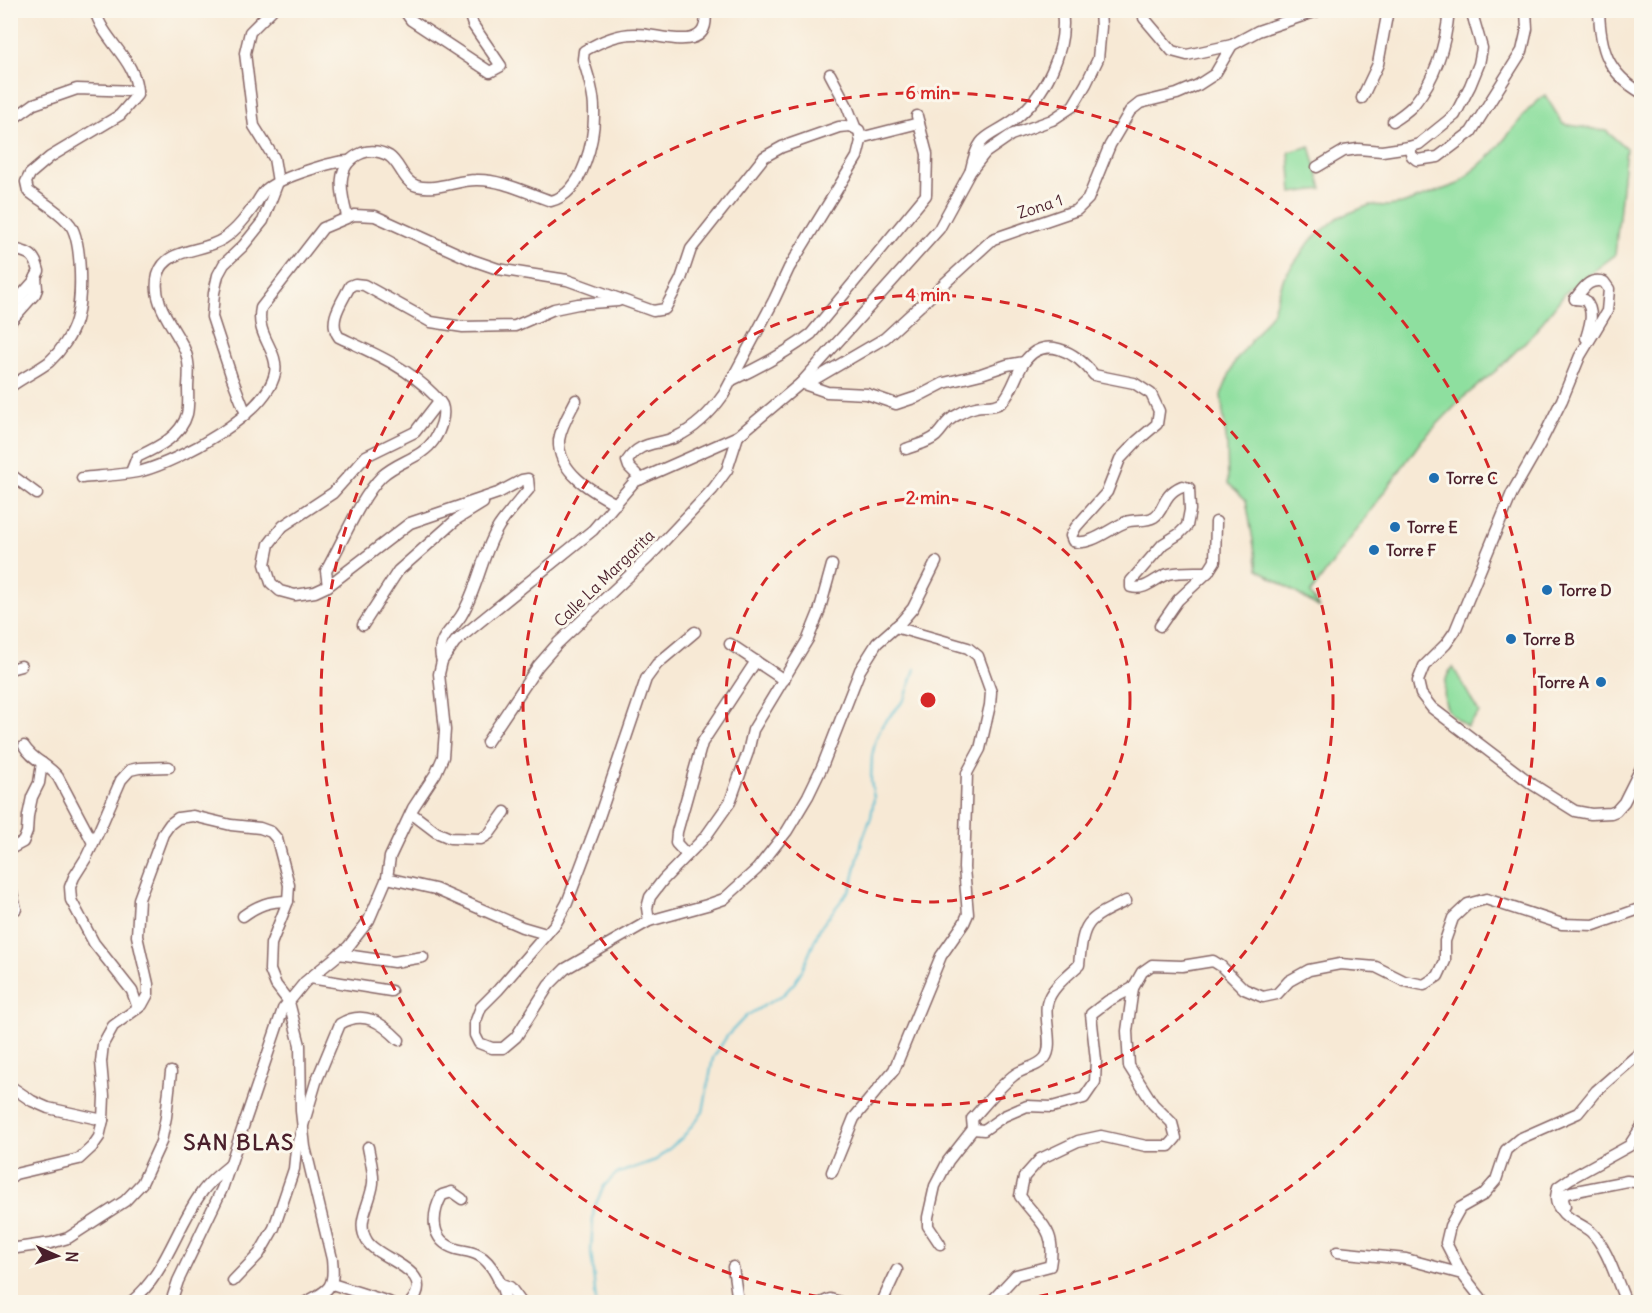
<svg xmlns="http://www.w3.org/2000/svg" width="1652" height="1313" font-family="Delius,sans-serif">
  <rect width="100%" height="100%" fill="#fbf7ec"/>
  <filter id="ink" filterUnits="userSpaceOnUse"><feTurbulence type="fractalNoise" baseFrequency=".0167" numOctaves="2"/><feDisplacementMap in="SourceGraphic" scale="12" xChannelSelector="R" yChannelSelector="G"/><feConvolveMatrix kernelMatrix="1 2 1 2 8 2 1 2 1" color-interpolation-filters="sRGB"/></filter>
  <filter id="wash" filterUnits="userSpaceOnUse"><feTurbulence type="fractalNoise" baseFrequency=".008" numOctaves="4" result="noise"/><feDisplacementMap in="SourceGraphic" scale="24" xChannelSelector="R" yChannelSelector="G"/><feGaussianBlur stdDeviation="1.35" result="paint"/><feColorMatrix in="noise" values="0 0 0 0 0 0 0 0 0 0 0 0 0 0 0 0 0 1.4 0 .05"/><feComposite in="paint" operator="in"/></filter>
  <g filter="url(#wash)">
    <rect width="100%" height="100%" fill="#f7e9d5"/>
    <g fill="#8edf9f" stroke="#6c7f65" stroke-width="1.5">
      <polygon points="1545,95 1563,124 1606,131 1626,148 1615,255 1566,292 1533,334 1498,369 1464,397 1422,440 1310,594 1320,608 1258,569 1246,500 1228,483 1227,446 1221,395 1234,363 1272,313 1284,277 1311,240 1339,217 1370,205 1388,206 1402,204 1458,184 1494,152 1529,109"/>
      <polygon points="1310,146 1322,189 1292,193 1289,152"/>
      <path d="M1453,667L1479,713L1467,727C1462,722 1452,717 1448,710C1442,698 1443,677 1453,667Z"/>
    </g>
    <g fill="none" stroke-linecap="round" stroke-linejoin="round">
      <polyline stroke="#53bcd1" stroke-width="2" points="596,1302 591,1251 593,1218 594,1208 604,1186 616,1174 656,1160 683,1137 703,1112 713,1058 727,1036 746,1016 784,994 795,982 803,968 820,928 851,888 862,841 871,817 874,798 871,781 872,756 876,739 883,724 905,699 915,669"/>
    </g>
  </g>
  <g filter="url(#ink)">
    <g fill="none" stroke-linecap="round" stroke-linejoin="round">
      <g stroke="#876666" stroke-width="13">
        <g id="minor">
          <polyline points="404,10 411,20 490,72 501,66 473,25 468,10"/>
          <path d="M1599,10C1600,48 1607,73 1642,93"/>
          <polyline points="1144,18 1172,51 1187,55 1232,45"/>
          <polyline points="830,74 847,106 856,129"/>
          <polyline points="1362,98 1378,64 1388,10"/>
          <polyline points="10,121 34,104 77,89 137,91"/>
          <path d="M1393,121C1400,116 1409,111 1415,103C1436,77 1446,43 1449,10"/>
          <polyline points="860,138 919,123"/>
          <polyline points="1409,147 1412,156 1417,160 1438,157 1471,132 1522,51 1527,29 1526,10"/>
          <polyline points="1317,167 1344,151 1358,149 1382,151 1409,147 1419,144 1455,115 1470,86 1479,64 1482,48 1471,10"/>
          <path d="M971,169C979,132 988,139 1014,120C1045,96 1068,50 1062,10"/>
          <path d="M347,216C341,193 334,164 362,153C371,150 380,151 389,156C400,163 403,182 417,186C436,191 457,180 476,180C501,179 527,193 551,201C584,193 595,138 594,109C594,93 588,75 583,59L584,51C599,42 619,33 637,34C661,34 712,56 705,10"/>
          <path d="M10,248C28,253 34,252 39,271L34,281L10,308"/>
          <path d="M1575,299C1583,289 1589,277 1604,282L1609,289L1607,311L1580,356L1562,400L1540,444L1512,493L1455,631L1446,644L1424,666L1418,681L1421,694L1432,708L1532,784L1575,811L1591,814L1611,813L1616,811L1624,802L1642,766"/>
          <path d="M1575,299L1585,300C1595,311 1590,325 1586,338"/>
          <polyline points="10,322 35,294 37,289 36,277"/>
          <path d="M732,380C760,367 786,353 811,334L926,195L927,154L917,116"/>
          <polyline points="801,383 827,392 867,394 896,404 917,397 944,383 981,374 1007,365 1024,362"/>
          <polyline points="802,383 815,379 885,338 993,239 1077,210 1088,199 1110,145 1123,123 1130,111 1140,103 1177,94 1198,85 1215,74 1232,45 1258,31 1320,10"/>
          <path d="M10,387C22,378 37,371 49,362C61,351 72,335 76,320C82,300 83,237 68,222C57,210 41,201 28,191L26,182L30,174L50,157L120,115L137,95C138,60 103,42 95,10"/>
          <path d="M576,400C570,412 561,426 559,440C557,472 592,491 616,504"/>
          <path d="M439,401L415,432L366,456L333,493L283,526L269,544L265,564L271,583L280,591L295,595L315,592L328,586L410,523L498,493L522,480L528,479L529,489C519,501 508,513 499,526C482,553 478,589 461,616C450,633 435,639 442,661"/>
          <polyline points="246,414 232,378 212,317 214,293 218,275 224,264 243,246 263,221 278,182 274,158 254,126 245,53 250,32 272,10"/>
          <path d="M906,449C916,445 928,443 936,436C945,427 946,420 959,414C964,411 971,408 976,407C984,405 996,408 1003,401C1012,392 1016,375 1023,364C1043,332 1077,353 1094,375L1134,383L1151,394L1159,411L1157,424L1137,441L1120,459L1107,492L1076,527L1071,536L1073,541C1090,547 1110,528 1126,522C1134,519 1146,522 1154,517C1165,511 1161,495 1182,486L1189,488L1190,510L1187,526L1179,534L1163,544L1131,581V587C1146,591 1155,578 1168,574C1181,571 1194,572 1208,572"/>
          <path d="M131,472L137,457C156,448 181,437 187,414C189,406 188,395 188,387C189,372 190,360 183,346C172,324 151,301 158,275C166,247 203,253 223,239C237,230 247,216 257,202C260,197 263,191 268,188C281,178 334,160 350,161"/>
          <polyline points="10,474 37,494"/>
          <path d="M82,478C102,476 123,475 142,471C179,461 267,414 275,373C279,350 255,336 261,308L323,228L354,215L375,216L472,260L498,269L567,280L653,311L665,309L681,279L691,249L764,157L782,147L839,127L850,126L859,130L861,141L857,157L789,268L774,300L724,394C712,411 696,428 676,437C656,446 641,440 627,461L629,467L641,479"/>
          <path d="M328,586L326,571C342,543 360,498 382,476C398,461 422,458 434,440C440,431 446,415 442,405C440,401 436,397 433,394C407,367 373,353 339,337C327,321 342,302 350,286L355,284L364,285L431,322L463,327L515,326L554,309L578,304L618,301"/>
          <polyline points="363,625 398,571 457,519 483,503"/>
          <polyline points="1160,626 1178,600 1208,572 1215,561 1216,522"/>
          <polyline points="695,632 657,664 646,679 596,826 567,903 556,923 498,990 481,1007 475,1023 475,1035 479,1043 492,1048 503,1048 516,1037 549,985 565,969 649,921 707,905 724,899 757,869 787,831 808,796 822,767 860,670 877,643 901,622 913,608 936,562"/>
          <polyline points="730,644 784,680"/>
          <polyline points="10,669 21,666"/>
          <polyline points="487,742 538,666 558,643 648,558 713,489 727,470 738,436"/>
          <path d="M24,746C33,761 47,763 58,777L93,843"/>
          <polyline points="411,813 436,832 450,838 481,839 489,834 505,812"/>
          <polyline points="10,849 23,842 27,832 28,816 32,797 39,783 42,763"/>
          <polyline points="687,855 676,843 677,832 702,743 756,661"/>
          <polyline points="387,878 435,889 522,927 546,934"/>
          <polyline points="10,885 16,909"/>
          <path d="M1126,901C1086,920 1083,921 1079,965C1068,975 1050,989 1047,1004C1044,1019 1054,1047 1045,1058C1037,1068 1022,1068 1013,1076C998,1088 985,1105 972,1119L973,1129L984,1130L1004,1116L1027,1106L1052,1107L1084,1098L1095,1082L1096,1060L1091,1014L1108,1001L1133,988"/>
          <path d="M243,916C258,905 269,901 288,901"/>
          <polyline points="649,921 647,908 650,897 663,880 706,836 730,802 748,752 753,730 808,639 819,612 832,565"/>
          <polyline points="339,954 394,962 423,957"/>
          <polyline points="310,978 391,991"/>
          <polyline points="138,1008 132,991 94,943 71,900 70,887 74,877 86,858 98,833 121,780 130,770 139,768 169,767"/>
          <polyline points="10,1086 32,1101 48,1108 103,1120"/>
          <path d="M368,1147C370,1159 374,1171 373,1183C371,1203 355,1222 367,1241C378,1260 438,1270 411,1302"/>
          <polyline points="832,1172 854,1118 894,1070 941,956 964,923 968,914 964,868 967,773 980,749 990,705 991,692 978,656 968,648 895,627"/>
          <path d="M10,1178L15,1174L79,1159L92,1147L99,1137L103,1120L104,1096L101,1062L103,1044L113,1026L142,1005L148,994V984L137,936L139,899L163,834L170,824L178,818L193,816L231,825L260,828L271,832L277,839L289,885L288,901L271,944L270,970L276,985L289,1002L300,1045L301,1111L305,1147L332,1259C335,1287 330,1290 306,1302"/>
          <path d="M462,1199L452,1192L442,1195C431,1215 430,1241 456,1249C463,1251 471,1251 478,1255C493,1262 503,1287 506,1302"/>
          <polyline points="1565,1206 1563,1200 1564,1194 1571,1192 1627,1181 1642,1183"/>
          <polyline points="940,1244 928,1226 928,1217 935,1186 948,1161 973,1129"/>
          <polyline points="10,1249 51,1243 68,1238 125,1201 142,1183 161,1142 166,1117 171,1072"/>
          <polyline points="1337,1252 1406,1259 1462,1274"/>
          <polyline points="733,1267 738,1302"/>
          <path d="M233,1281L259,1254L274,1228L294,1169L296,1149L316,1082L340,1024C364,1009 382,1023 399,1040"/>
          <polyline points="499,1283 510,1287 521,1302"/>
          <polyline points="332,1284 389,1302"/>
          <path d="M131,1302C166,1274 176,1227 202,1192C209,1182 219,1174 229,1166"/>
          <polyline points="171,1302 178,1281 222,1189 283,1009 305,982 348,947 369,920 387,878 390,857 413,808 436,773 443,757 445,730 439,674 442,661 455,642 593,530 634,482 738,436 801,383 939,229 970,172 985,153 1011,135 1052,120 1073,106 1086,84 1098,59 1101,27 1100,10"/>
          <polyline points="823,1302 830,1299 840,1302"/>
          <polyline points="882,1302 897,1270"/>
          <path d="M991,1302L1016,1275L1050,1266C1057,1229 1040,1224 1020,1196L1024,1177L1040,1159L1078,1141L1101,1136L1146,1146H1169L1176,1138L1172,1123L1153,1104L1129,1066L1127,1031L1133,988L1142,972L1152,965L1182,966L1213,961L1221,966L1244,989L1263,997L1277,994L1289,981L1309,970L1340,964L1376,967L1404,981L1424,985L1438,976L1445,961V941L1453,918L1468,904L1486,899L1562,924L1594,925L1642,908"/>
          <polyline points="1484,1302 1462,1274 1446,1243 1450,1226 1460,1208 1483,1195 1496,1180 1506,1150 1519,1139 1578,1113 1596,1091 1642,1051"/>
          <path d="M1626,1302C1617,1282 1607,1246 1590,1231C1580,1223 1567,1220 1560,1209C1554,1201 1556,1196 1558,1187L1571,1178L1629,1146L1642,1126"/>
        </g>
      </g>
      <use href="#minor" stroke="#fff" stroke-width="10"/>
    </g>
  </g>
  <g fill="none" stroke="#d62828" stroke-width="3" stroke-dasharray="10 8">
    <circle cx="928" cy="700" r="202"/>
    <circle cx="928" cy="700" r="405"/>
    <path d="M854 1302A607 607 0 1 1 1002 1302"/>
  </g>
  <g fill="#1f6fb2" stroke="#fbf7ec" stroke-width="2">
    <circle cx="1434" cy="478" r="6"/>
    <circle cx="1395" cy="527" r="6"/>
    <circle cx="1374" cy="550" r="6"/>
    <circle cx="1547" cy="590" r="6"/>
    <circle cx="1511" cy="639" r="6"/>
    <circle cx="1601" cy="682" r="6"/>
  </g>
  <g text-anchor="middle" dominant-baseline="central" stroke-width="6" stroke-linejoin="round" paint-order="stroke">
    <g font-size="16" fill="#4a1f2b" stroke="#fbf7ec">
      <text transform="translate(1040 206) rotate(-18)">Zona 1</text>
      <text transform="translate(604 578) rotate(-44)">Calle La Margarita</text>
    </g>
    <g font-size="16" font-weight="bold" fill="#4a1f2b" stroke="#fbf7ec" text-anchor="start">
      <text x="1446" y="478">Torre C</text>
      <text x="1407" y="527">Torre E</text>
      <text x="1386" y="550">Torre F</text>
      <text x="1559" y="590">Torre D</text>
      <text x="1523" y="639">Torre B</text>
      <text x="1589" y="682" text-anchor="end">Torre A</text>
    </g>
    <g font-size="22" font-weight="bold" letter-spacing="1.5" fill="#4a1f2b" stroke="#fbf7ec">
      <text x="239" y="1142">SAN BLAS</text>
    </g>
  </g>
  <circle cx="928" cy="700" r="9" fill="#d62828" stroke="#fbf7ec" stroke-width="3"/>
  <g font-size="18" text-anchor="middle" font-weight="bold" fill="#d62828" stroke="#fbf7ec" stroke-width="6" stroke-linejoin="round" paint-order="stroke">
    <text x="928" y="99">6 min</text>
    <text x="928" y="301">4 min</text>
    <text x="928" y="504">2 min</text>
  </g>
  <rect width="1652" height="1313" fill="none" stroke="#fbf7ec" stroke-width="36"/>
  <g transform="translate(57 1256) rotate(93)" stroke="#fbf7ec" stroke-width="4.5" paint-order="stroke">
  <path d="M0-4.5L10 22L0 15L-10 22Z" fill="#4a1f2b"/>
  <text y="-9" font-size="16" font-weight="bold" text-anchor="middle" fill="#4a1f2b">N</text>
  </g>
</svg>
